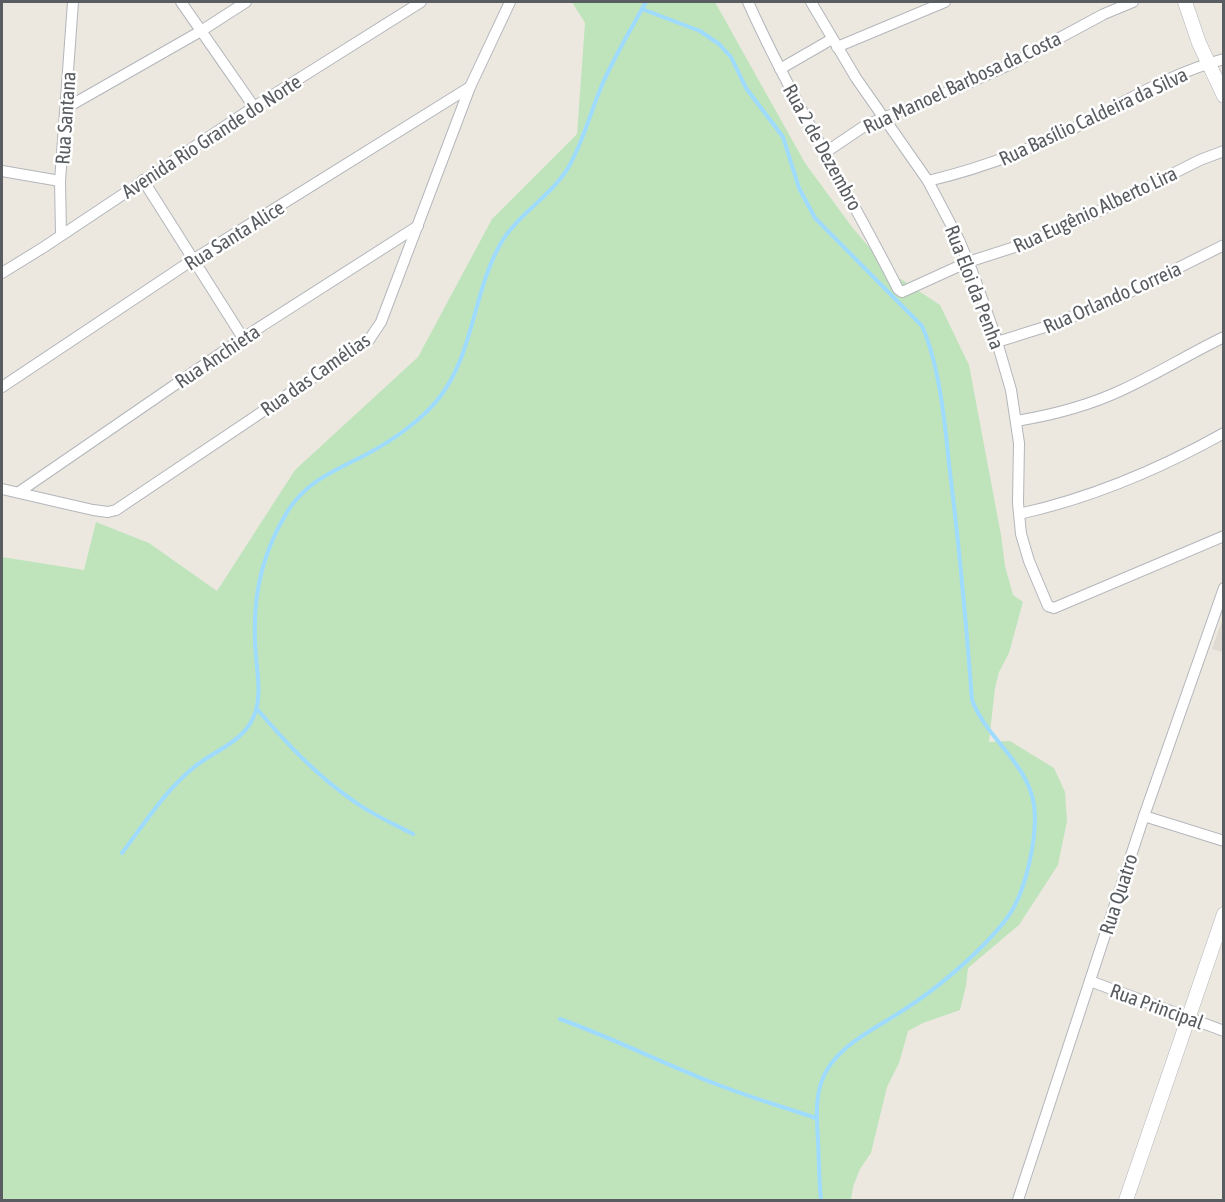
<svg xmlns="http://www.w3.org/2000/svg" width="1225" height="1202" font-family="'Asap Condensed',sans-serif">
  <rect width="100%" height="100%" fill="#ece8e0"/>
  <polygon fill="#dedad1" points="1223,618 1223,652 1212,649"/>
  <polygon fill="#bfe4bc" points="572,2 715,2 805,163 852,227 890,272 940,305 969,365 1001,535 1005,566 1013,595 1023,602 1009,653 999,672 995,688 989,742 1010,741 1054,768 1065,792 1067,821 1058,865 1019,925 968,968 966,986 960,1010 923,1023 908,1031 899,1063 887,1087 871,1153 860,1169 853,1187 851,1200 2,1200 2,557 84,570 96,522 149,543 217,591 295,470 418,357 492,219 577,134 585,23"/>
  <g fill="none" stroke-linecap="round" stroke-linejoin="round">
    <g stroke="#9edbfe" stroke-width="4">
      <path d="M642,9L700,31L719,44L731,57L746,88L783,137L799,188L815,218L922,326C939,364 945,422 949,464C959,543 966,621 972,700C986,738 1028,763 1034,805C1038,836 1026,893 1007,918C984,949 937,989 905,1009C876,1029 833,1046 821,1083C815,1102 817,1122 818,1141C819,1161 819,1181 821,1200"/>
      <path d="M257,709C287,744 317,776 355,802C373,815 394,824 413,834"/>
      <path d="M122,853C144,824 165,791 193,768C212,752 243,742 253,718C264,696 255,664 255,640C253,596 263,552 286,514C306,480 337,470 369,453C393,440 423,419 439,398C474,354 473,291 501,243C518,214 550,197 568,168C583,143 590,113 602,85C614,57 631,29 646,2"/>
      <path d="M560,1019C613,1038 664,1064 716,1084C749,1097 783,1107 816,1118"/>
    </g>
    <g stroke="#b3b6bb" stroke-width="12">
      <g id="minor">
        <polyline points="181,2 254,107"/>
        <path d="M748,2C792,100 849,192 898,289L902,292L968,262L1024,244L1081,220L1200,160L1224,151"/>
        <polyline points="811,2 856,78 928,181 959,240 972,271 995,335 1011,390 1019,443 1018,503 1021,534 1029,561 1048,606 1054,608 1224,536"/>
        <polyline points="837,47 945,2"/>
        <polyline points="780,69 832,39"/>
        <polyline points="66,108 201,31 246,2"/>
        <polyline points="826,152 866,125 953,90 1011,64 1104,14 1133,2"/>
        <polyline points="2,171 60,181"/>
        <polyline points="143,180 243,338"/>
        <path d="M928,181C979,169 1027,151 1074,128C1122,104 1170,73 1224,59"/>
        <polyline points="61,234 60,181 73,2"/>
        <polyline points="2,273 44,247 254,107 421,2"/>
        <polyline points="997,342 1045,327 1108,303 1224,245"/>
        <polyline points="2,387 194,259 470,87"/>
        <path d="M1016,421C1053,415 1088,406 1122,390C1157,374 1189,354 1224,337"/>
        <polyline points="2,489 93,510 108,512 116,510 369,340 381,322 470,87 510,2"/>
        <polyline points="19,492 243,338 418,226"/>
        <path d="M1019,514C1091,498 1158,470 1224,433"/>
        <polyline points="1144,816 1224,841"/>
        <polyline points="1090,981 1224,1031"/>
        <polyline points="1018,1200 1144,816 1224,588"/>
      </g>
    </g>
    <g stroke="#b3b6bb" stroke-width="15">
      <g id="tertiary">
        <polyline points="1185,2 1199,43 1224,96"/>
        <polyline points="1126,1200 1224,914"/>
      </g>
    </g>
    <use href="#minor" stroke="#fff" stroke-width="10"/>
    <use href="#tertiary" stroke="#fff" stroke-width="14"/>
  </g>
  <g text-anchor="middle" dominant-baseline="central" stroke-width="5" stroke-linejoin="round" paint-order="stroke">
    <g font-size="20" fill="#595d61" stroke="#fff">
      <text transform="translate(962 82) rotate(-25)">Rua Manoel Barbosa da Costa</text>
      <text transform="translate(1093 116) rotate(-25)">Rua Basílio Caldeira da Silva</text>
      <text transform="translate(65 118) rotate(-86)">Rua Santana</text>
      <text transform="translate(211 136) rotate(-33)">Avenida Rio Grande do Norte</text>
      <text transform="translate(823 147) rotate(61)">Rua 2 de Dezembro</text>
      <text transform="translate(1095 209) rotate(-25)">Rua Eugênio Alberto Lira</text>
      <text transform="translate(234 235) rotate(-32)">Rua Santa Alice</text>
      <text transform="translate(975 287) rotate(69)">Rua Eloi da Penha</text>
      <text transform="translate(1112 297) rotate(-24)">Rua Orlando Correia</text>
      <text transform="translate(217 356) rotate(-34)">Rua Anchieta</text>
      <text transform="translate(315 374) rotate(-35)">Rua das Camélias</text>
      <text transform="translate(1118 894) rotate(-72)">Rua Quatro</text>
      <text transform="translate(1157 1006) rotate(20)">Rua Principal</text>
    </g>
  </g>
  <rect width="1225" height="1202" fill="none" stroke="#595d61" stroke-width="6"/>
</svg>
